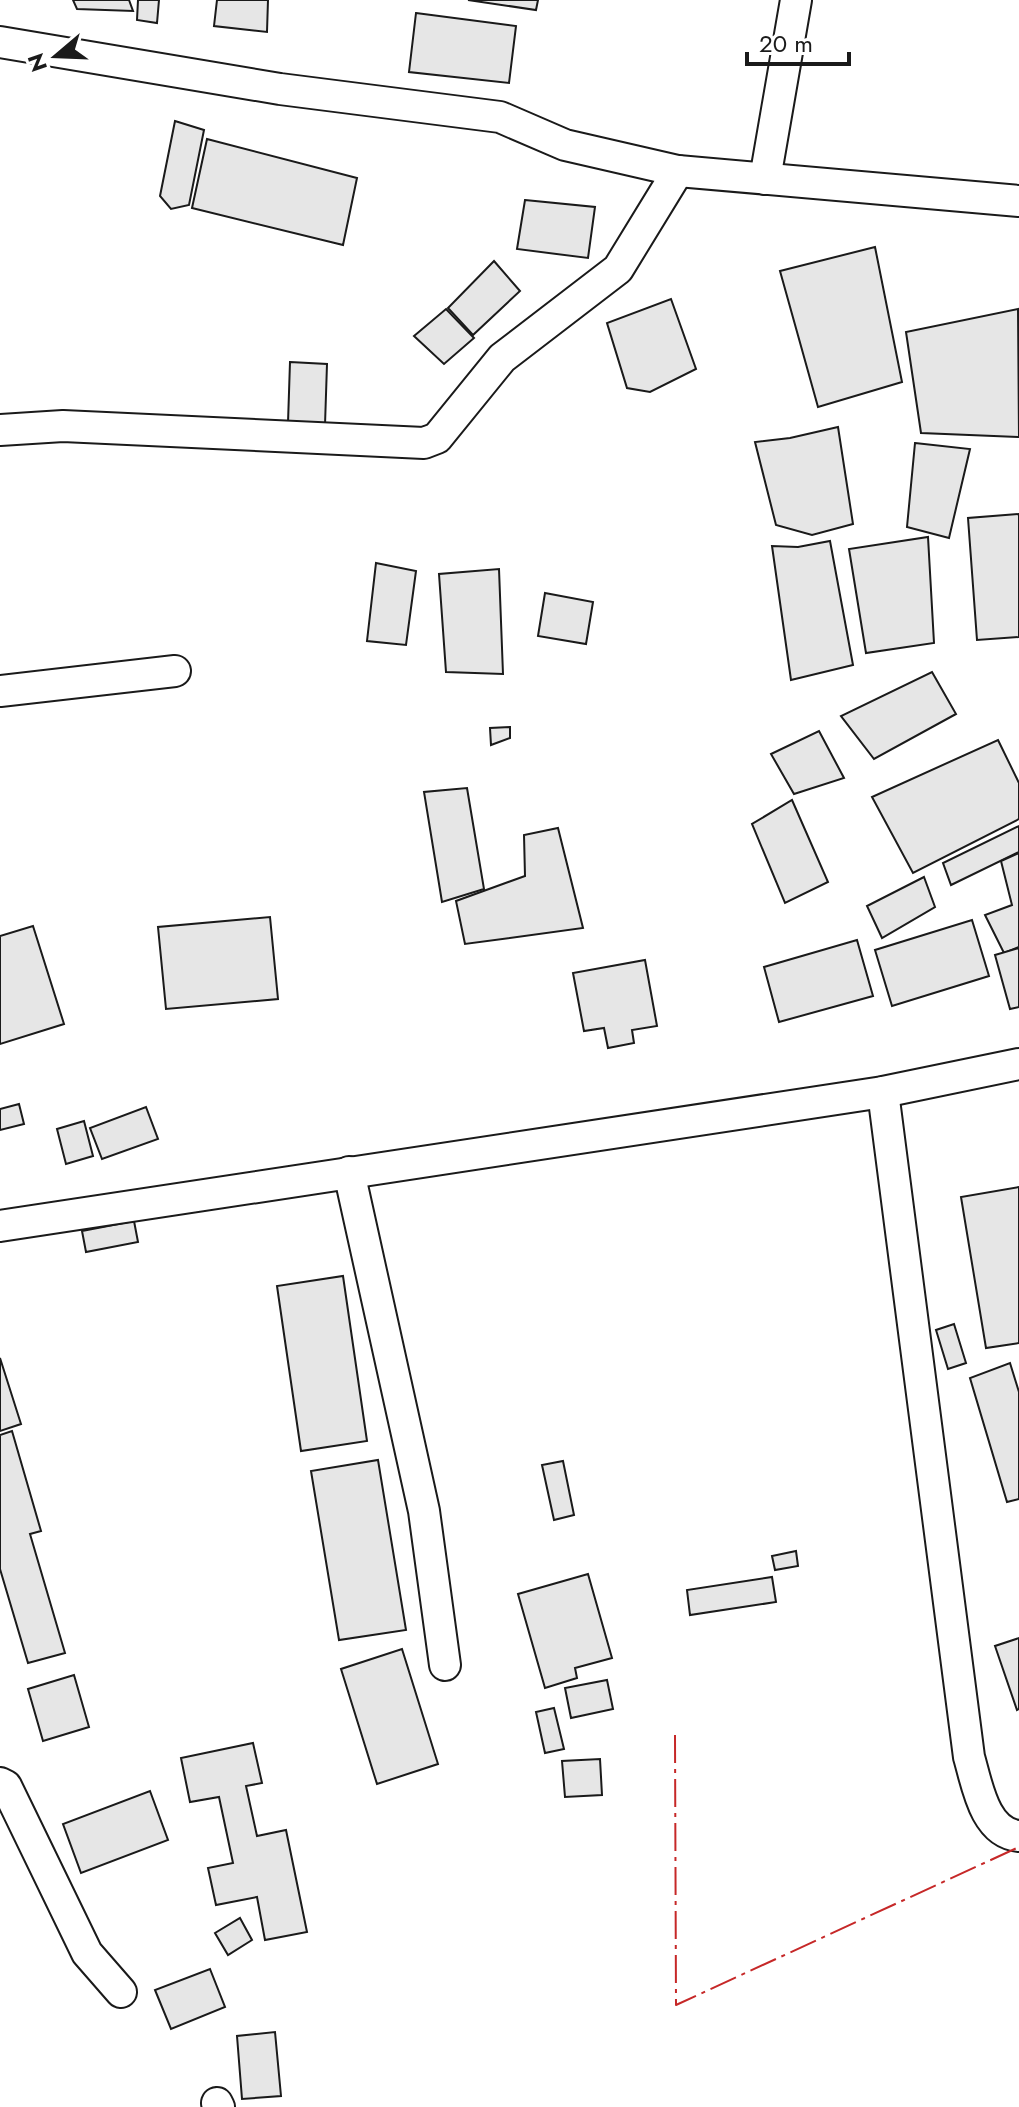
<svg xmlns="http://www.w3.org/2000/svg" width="1019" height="2107" font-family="Jost,sans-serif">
  <rect width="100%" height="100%" fill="#fff"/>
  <g fill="#e6e6e6" stroke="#1a1a1a" stroke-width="2">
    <polygon points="73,0 129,0 133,11 77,9"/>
    <polygon points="138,0 159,0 157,23 137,20"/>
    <polygon points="217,0 268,0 267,32 214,26"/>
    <polygon points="468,0 538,0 536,10"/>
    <polygon points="416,13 516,26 509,83 409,72"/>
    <polygon points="175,121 204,130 189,205 171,209 160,196"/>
    <polygon points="207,139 357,178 343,245 192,208"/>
    <polygon points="525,200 595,207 588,258 517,249"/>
    <polygon points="875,247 902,382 818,407 780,271"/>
    <polygon points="494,261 520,291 473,335 448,308"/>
    <polygon points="671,299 696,369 650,392 627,388 607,323"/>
    <polygon points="446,309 474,338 444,364 414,336"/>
    <polygon points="1018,309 1019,437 921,433 906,332"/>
    <polygon points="290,362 327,364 325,425 288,423"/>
    <polygon points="838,427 853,524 812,535 776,525 755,442 790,438"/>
    <polygon points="915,443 970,449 949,538 907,527"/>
    <polygon points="1019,514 1019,637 977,640 968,518"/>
    <polygon points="928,537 934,643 866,653 849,549"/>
    <polygon points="830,541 853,665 791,680 772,546 798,547"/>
    <polygon points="376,563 416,571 406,645 367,641"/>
    <polygon points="499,569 503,674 446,672 439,574"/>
    <polygon points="545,593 593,602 586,644 538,636"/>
    <polygon points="932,672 956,714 874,759 841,716"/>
    <polygon points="510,727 510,738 491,745 490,728"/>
    <polygon points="819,731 844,778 794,794 771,754"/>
    <polygon points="998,740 1019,783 1019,819 913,873 872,797"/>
    <polygon points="467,788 484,889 442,902 424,792"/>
    <polygon points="792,800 828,882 785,903 752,824"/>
    <polygon points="1019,826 1019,852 951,885 943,863"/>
    <polygon points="558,828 583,928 465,944 456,901 525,876 524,835"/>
    <polygon points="1019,853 1019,947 1004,953 985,915 1012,905 1001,861"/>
    <polygon points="924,877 935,907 882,938 867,906"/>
    <polygon points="270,917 278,999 166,1009 158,927"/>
    <polygon points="972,920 989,976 892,1006 875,950"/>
    <polygon points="33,926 64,1024 0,1044 0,936"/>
    <polygon points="857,940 873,996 779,1022 764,967"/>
    <polygon points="1019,948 1019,1007 1010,1009 995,955"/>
    <polygon points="645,960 657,1026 632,1030 634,1043 608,1048 604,1028 584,1031 573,973"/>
    <polygon points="19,1104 24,1124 0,1130 0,1109"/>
    <polygon points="146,1107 158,1139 102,1159 90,1128"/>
    <polygon points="84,1121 93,1156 66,1164 57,1129"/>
    <polygon points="1019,1187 1019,1343 986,1348 961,1197"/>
    <polygon points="134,1221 138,1242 86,1252 82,1231"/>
    <polygon points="343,1276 367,1441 301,1451 277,1286"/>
    <polygon points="954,1324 966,1363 948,1369 936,1330"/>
    <polygon points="0,1358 21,1424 0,1431"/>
    <polygon points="1010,1363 1019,1392 1019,1499 1007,1502 970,1378"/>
    <polygon points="12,1431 41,1531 30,1534 65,1653 28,1663 0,1569 0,1435"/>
    <polygon points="378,1460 406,1630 339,1640 311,1471"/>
    <polygon points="563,1461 574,1515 554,1520 542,1465"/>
    <polygon points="796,1551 798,1566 775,1570 772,1556"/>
    <polygon points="588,1574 612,1658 575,1668 577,1678 545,1688 518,1594"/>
    <polygon points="772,1577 776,1602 690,1615 687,1590"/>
    <polygon points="1019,1638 1019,1709 1017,1710 995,1646"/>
    <polygon points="402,1649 438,1764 377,1784 341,1669"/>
    <polygon points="74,1675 89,1727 43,1741 28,1689"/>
    <polygon points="607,1680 613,1709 571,1718 565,1688"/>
    <polygon points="554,1708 564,1749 545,1753 536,1712"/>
    <polygon points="253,1743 262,1783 246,1786 257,1836 286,1830 307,1932 265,1940 257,1897 216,1905 208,1868 233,1863 219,1797 190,1802 181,1758"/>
    <polygon points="600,1759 602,1795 565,1797 562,1761"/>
    <polygon points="150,1791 168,1840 81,1873 63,1824"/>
    <polygon points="240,1918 252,1940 228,1955 215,1933"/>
    <polygon points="210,1969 225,2007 171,2029 155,1990"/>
    <polygon points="275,2032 281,2096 242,2099 237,2036"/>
  </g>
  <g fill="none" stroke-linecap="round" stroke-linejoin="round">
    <g stroke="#1a1a1a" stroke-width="34">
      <g id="street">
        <polyline points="0,42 280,89 500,117 565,145 678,171 1019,201"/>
        <polyline points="765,179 796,0"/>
        <polyline points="0,430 63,426 424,443 437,438 502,358 618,269 678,171"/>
        <polyline points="0,691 175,671"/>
        <path d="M883,1092L969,1757C977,1784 984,1833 1019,1836"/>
        <polyline points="349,1172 424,1511 445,1665"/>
        <polyline points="0,1226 883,1092 1019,1064"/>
        <polyline points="0,1783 6,1786 87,1953 121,1992"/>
        <polyline points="217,2103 219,2107"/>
      </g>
    </g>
    <use href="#street" stroke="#fff" stroke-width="30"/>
    <polyline stroke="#c62828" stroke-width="2" stroke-dasharray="28 6 4 6" stroke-linecap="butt" points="675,1735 676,2005 1019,1847"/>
  </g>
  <g transform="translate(56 56) rotate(251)" stroke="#ffffff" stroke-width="6" paint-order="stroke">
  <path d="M0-6L14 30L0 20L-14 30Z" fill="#1a1a1a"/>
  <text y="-12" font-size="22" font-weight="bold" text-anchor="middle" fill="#1a1a1a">N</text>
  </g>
  <path d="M747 52v12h102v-12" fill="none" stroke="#1a1a1a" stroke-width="4"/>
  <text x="759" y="52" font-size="24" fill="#1a1a1a" stroke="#ffffff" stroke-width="6" paint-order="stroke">20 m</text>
</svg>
